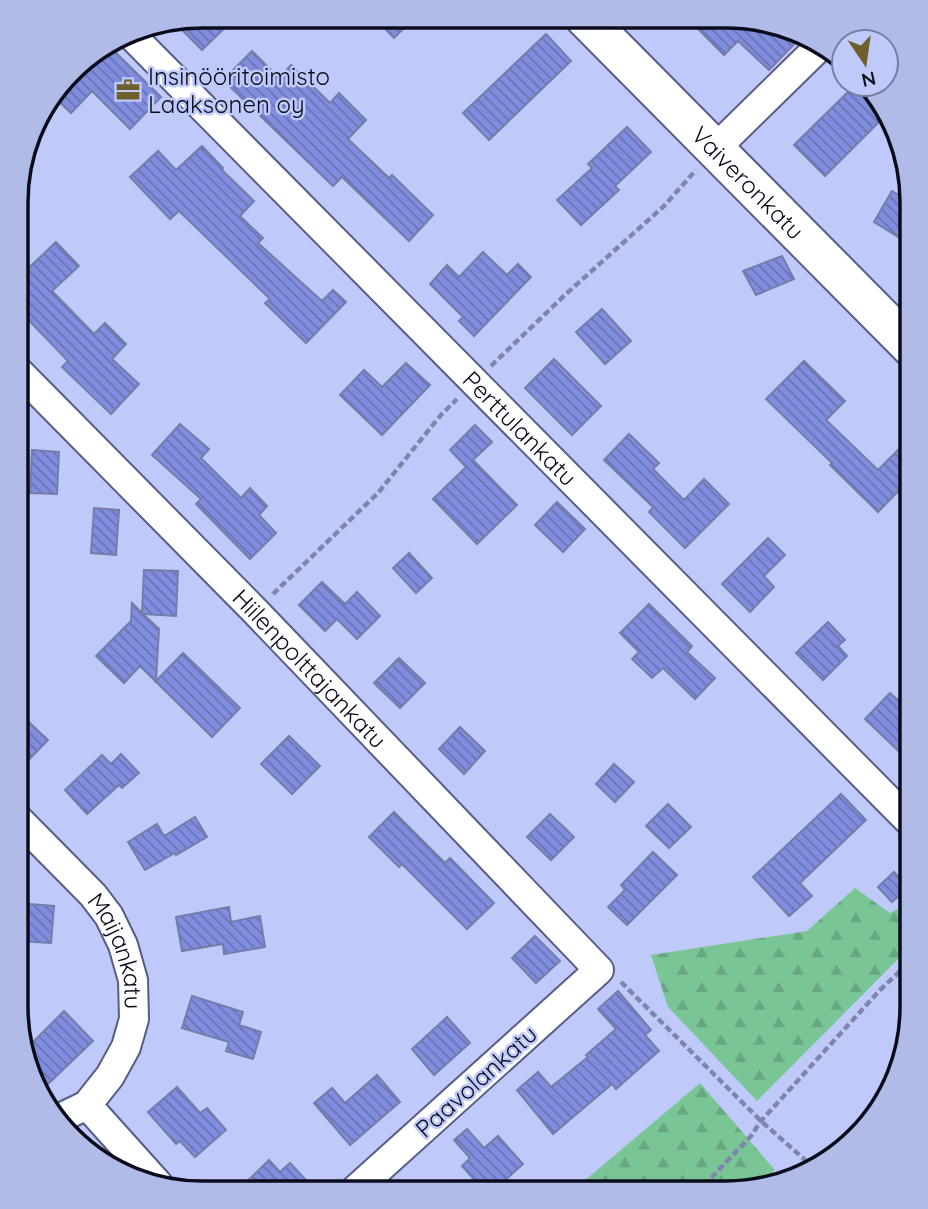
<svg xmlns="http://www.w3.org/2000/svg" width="928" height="1209" font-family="Quicksand,sans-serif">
  <defs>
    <pattern id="forest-firs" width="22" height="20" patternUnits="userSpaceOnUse" patternTransform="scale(1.75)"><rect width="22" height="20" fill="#7ac596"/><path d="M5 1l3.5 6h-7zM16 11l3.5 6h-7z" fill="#68a881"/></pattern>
    <pattern id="building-back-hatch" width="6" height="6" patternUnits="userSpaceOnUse" patternTransform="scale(1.75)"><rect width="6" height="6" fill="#818edf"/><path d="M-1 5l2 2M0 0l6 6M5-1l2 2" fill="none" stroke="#6872b4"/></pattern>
  </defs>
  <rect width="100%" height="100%" fill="#c0cafa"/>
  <g fill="url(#forest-firs)">
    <polygon points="855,888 890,913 912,901 912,945 757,1101 668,1007 651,955 807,931"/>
    <polygon points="700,1083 775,1170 760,1185 726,1193 570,1193"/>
  </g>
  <g fill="url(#building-back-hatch)" stroke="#747da9" stroke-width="2">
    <polygon points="200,16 237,16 202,50 173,21"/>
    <polygon points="373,16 416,16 394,38"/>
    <polygon points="686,17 750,17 800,38 769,70 738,41 724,55"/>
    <polygon points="546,34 571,61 489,140 463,113"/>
    <polygon points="108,45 161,97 130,129 92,91 71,113 52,95 80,62"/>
    <polygon points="252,51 279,78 291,65 330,103 339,93 366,120 348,139 389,178 392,175 433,215 409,241 342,177 333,186 223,80"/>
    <polygon points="856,84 864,84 888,113 825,176 794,145"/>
    <polygon points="627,127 651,152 615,186 619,190 581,225 557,200 592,168 588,164"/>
    <polygon points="202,146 223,168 222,170 254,201 240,216 263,238 258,243 322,301 333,290 346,302 306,343 265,303 270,299 179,211 170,219 130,177 158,151 176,170"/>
    <polygon points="892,191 912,203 912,217 900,238 874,222"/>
    <polygon points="56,242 79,266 52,291 94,334 105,323 126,344 112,359 139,384 111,414 62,367 68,361 17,308 17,279"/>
    <polygon points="483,252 507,275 518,264 531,277 474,336 459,321 463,317 430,284 447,265 459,277"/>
    <polygon points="782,256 794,279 756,295 743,271"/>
    <polygon points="602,309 631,341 605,364 576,332"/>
    <polygon points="554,359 601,406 572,435 525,388"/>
    <polygon points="804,361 845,401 826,420 878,470 912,436 912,477 878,512 830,465 832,463 766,399"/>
    <polygon points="406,363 430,385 382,435 340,395 364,370 382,387"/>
    <polygon points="180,424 209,449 201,458 241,498 250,488 267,506 259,515 276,533 250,559 196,504 201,499 152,455"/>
    <polygon points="475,425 492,442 473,460 517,505 477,544 433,499 466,467 450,450"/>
    <polygon points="629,434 659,463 653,469 684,500 704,479 729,504 685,548 649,512 653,507 604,460"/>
    <polygon points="32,450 59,452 57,494 30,493"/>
    <polygon points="557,502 585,529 563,552 535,525"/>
    <polygon points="94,508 119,510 116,555 91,553"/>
    <polygon points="768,538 785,555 764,576 774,587 750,612 722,584"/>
    <polygon points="409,553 432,578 416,593 393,568"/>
    <polygon points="144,570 178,571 176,616 143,614 159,629 156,681 183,653 240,708 212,737 140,666 124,683 96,656 131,621 132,603 142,613"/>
    <polygon points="322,582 345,604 357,592 380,616 357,639 337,619 325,631 299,605"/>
    <polygon points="649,604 692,646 687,652 715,678 695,699 663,668 652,678 632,659 639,652 620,633"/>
    <polygon points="828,622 845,640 838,646 847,656 823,680 796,653"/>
    <polygon points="399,658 425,683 400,708 374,683"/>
    <polygon points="890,693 912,713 912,764 865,719"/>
    <polygon points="16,710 48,740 16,773"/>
    <polygon points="460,727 485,751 464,774 439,749"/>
    <polygon points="289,736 320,766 292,794 261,764"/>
    <polygon points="121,754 139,773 122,788 119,785 87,814 65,790 102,755 111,764"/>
    <polygon points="614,764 634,782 615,802 596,784"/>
    <polygon points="841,794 866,820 800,883 812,896 789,916 753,877"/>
    <polygon points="668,804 691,827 669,848 646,826"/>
    <polygon points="394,812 445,863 450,858 494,903 467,929 402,864 399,867 369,837"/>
    <polygon points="550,814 574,837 551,860 527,837"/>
    <polygon points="195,817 207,837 176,855 175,853 145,870 128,842 157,824 164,836"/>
    <polygon points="653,852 677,875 627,925 608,907 625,890 621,885"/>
    <polygon points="894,872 908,888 892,902 878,887"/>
    <polygon points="16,903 54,906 51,943 19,941 20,923 16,923"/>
    <polygon points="229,907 231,922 260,916 265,947 224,954 223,944 182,951 176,917"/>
    <polygon points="535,936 560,961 536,983 512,958"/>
    <polygon points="618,991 651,1030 645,1035 659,1051 616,1089 612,1084 553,1134 517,1090 538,1072 551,1087 588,1057 586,1055 616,1029 598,1009"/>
    <polygon points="192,996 243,1012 239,1025 261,1032 253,1059 226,1051 229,1042 182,1028"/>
    <polygon points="64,1011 93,1041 48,1084 30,1066 26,1049"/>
    <polygon points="447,1017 470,1043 434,1075 412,1049"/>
    <polygon points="377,1075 400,1102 350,1145 314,1103 332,1088 345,1103"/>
    <polygon points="177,1087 200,1113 207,1108 226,1130 195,1157 180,1141 176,1144 148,1112"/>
    <polygon points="467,1129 484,1148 498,1136 523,1164 491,1193 486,1193 462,1166 470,1158 454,1140"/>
    <polygon points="269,1160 280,1172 290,1163 317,1192 236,1192"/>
  </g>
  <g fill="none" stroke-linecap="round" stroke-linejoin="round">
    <g stroke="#565e87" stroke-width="32">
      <g id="street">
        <path id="s1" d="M129,33L912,824"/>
        <polyline points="716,148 820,46"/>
        <path id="s2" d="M17,370L255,611L599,970L353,1192"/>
        <path id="s3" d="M16,817L93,895L109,916L123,945L133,980L134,1019L126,1047L110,1076L87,1105L60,1118"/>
        <polyline points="87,1105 158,1184"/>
      </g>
    </g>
    <g stroke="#565e87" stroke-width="42">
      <g id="secondary">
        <path id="s4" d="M584,17L912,348"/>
      </g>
    </g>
    <g stroke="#7f86ab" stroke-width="4.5" stroke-dasharray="7 3.5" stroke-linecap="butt">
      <polyline points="491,366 566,294 664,206 696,170"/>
      <polyline points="904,377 912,385"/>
      <polyline points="273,594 378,493 440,416 457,399"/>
      <polyline points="621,982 761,1121 804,1159 814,1169"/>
      <polyline points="697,1193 751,1136 761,1121 880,990 912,960"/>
    </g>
    <use href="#street" stroke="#fff" stroke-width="28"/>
    <use href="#secondary" stroke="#fff" stroke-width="38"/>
  </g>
  <defs>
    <g id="office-bare" transform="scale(1.89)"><path d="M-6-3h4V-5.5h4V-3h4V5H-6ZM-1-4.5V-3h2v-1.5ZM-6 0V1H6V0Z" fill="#6d602d" stroke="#c0cafa" stroke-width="2.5" paint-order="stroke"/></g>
  </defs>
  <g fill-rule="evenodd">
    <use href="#office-bare" x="128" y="90"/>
  </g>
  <g text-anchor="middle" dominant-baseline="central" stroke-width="5" stroke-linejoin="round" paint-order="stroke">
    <g font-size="24" fill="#0a0c1c" stroke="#c0cafa" text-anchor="start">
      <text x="148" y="76">Insinööritoimisto<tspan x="148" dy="28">Laaksonen oy</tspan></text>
    </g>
    <g font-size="24" fill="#0a0c1c" stroke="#c0cafa">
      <text stroke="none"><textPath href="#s4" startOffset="233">Vaiveronkatu</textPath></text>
      <text stroke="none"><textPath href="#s1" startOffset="556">Perttulankatu</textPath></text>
      <text stroke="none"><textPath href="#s2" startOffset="418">Hiilenpolttajankatu</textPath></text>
      <text stroke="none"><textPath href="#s3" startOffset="172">Maijankatu</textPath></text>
      <text transform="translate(476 1081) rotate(-42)">Paavolankatu</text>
    </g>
  </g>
  <path d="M0 0H928V1209H0ZM202 28H726A174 174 0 0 1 900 202V1007A174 174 0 0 1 726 1181H202A174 174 0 0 1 28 1007V202A174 174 0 0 1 202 28Z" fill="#b1bbe8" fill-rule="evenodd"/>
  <path fill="none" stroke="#0a0c1c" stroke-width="3.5" d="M202 28H726A174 174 0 0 1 900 202V1007A174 174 0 0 1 726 1181H202A174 174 0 0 1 28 1007V202A174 174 0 0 1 202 28Z"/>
  <g transform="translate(865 63) rotate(167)"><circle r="33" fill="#c0cafa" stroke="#777ea1" stroke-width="2"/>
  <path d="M0-5L12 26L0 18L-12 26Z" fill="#6d602d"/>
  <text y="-10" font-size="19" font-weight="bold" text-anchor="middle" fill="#0a0c1c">N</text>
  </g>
</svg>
